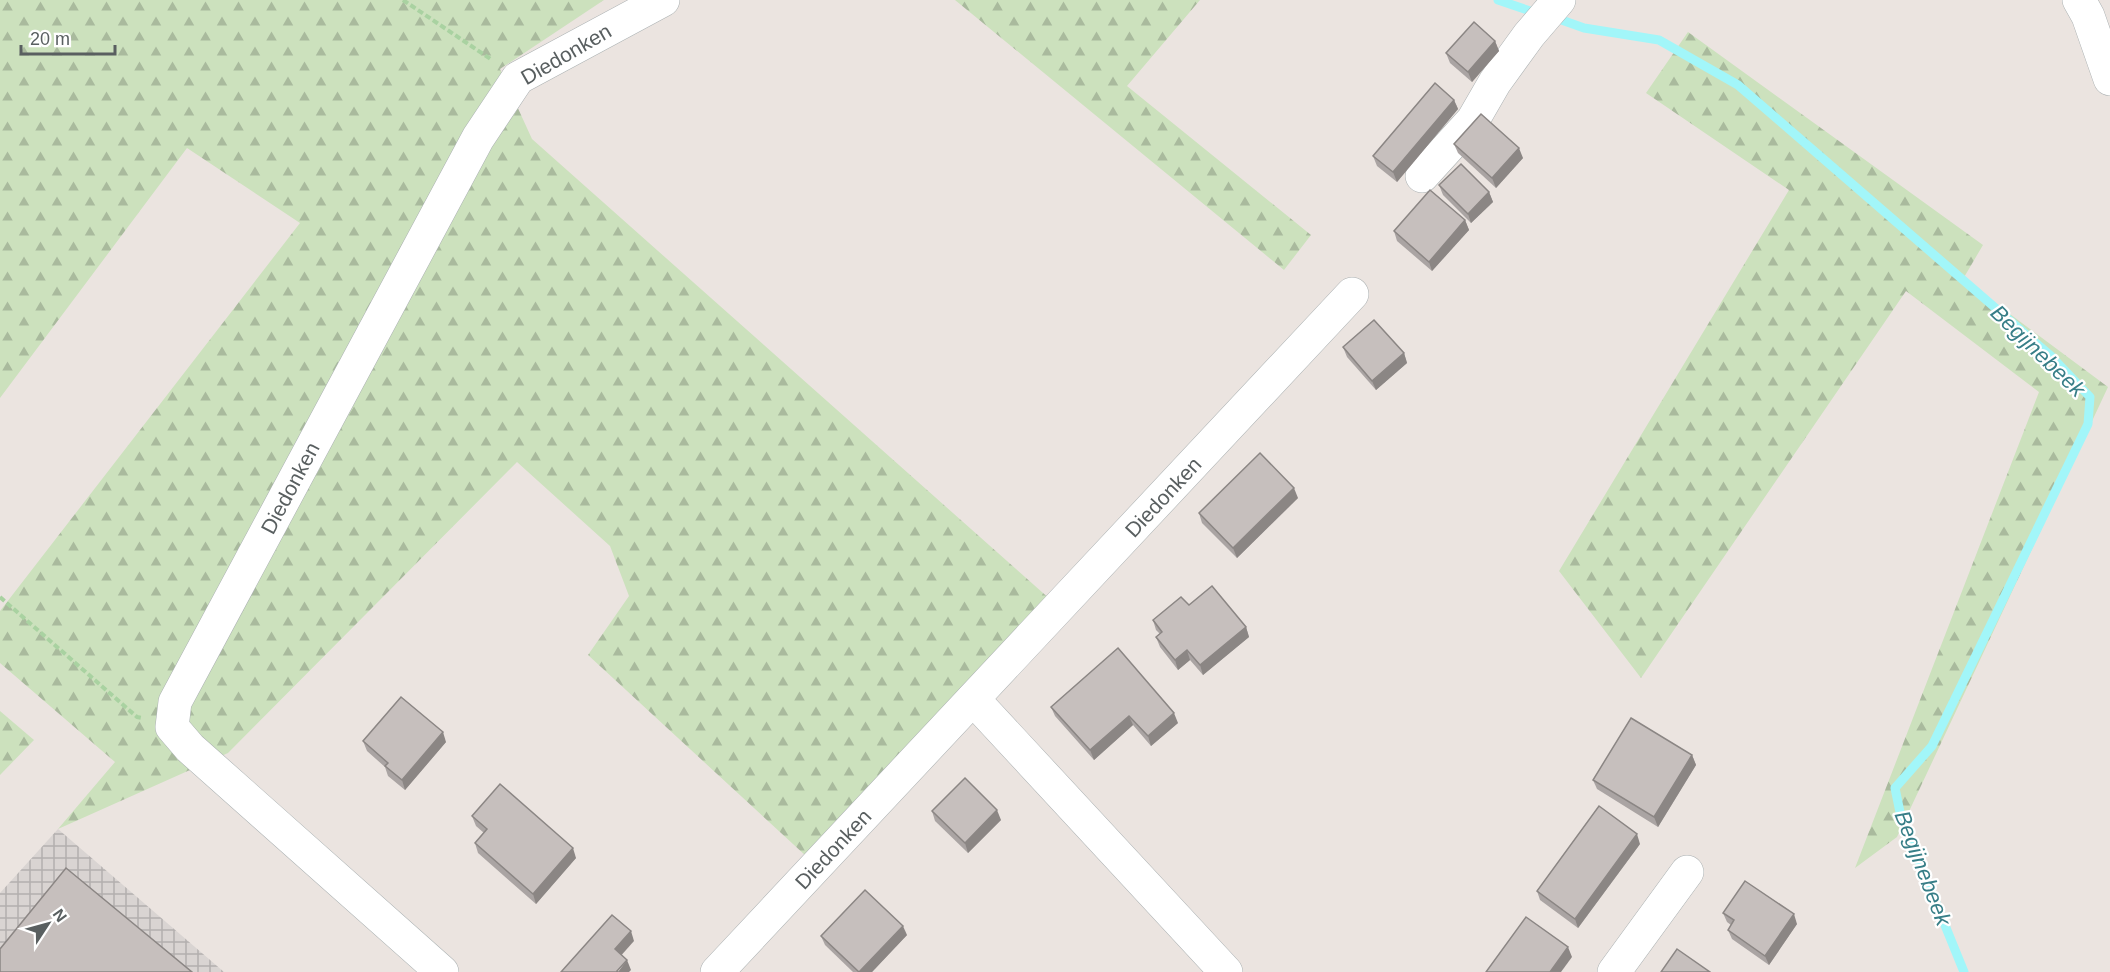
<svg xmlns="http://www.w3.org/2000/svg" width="2110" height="972" font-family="Helvetica,sans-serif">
  <defs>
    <pattern id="industrial-grid" width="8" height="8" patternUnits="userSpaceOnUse" patternTransform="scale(1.5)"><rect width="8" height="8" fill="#d9d4d2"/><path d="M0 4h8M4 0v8" fill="none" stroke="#b3afae"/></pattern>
    <pattern id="forest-firs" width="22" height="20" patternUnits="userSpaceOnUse" patternTransform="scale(1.5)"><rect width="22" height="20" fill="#cce1bd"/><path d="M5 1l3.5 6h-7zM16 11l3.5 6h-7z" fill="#a9ba9d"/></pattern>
  </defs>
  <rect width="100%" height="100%" fill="#ebe4e0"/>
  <polygon fill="url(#industrial-grid)" points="58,829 224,972 0,972 0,893"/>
  <g fill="url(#forest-firs)">
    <polygon points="0,0 604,0 500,69 532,139 1052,601 806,856 588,655 629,596 610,546 517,462 228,753 58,829 115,762 0,663 0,611 300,223 187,148 0,398"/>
    <polygon points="955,0 1200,0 1127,86 1311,235 1284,270"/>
    <polygon points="1688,32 1983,245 1963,279 2108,387 1897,837 1855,868 2039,392 1906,291 1641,678 1559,571 1789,190 1646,93"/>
    <polygon points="0,711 34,740 0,775"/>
  </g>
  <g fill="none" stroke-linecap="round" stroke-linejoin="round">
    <g stroke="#a2f6f9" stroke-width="9">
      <polyline points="1498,0 1536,13"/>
      <polyline points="1556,18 1584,28 1659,40 1738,85 2052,357 2090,397 2088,424 1932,746 1895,788 1901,817 1964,972"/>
    </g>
    <g stroke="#abb1b2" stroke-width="34">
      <g id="minor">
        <polyline points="2079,0 2088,16 2110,79"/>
        <polyline points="1422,176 1473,120 1495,82 1529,35 1559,0"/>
        <polyline points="973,699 1226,972"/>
        <polyline points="442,972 190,748 172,727 175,702 478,138 518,78 663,0"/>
        <polyline points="717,972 1352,294"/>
        <polyline points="1614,972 1687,872"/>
      </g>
    </g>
    <g stroke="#a9d2a1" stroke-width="4" stroke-dasharray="6 3" stroke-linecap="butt">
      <polyline points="403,0 492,60"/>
      <polyline points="0,597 137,717 142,718"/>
    </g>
    <use href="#minor" stroke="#fff" stroke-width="33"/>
  </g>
  <g fill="#aaa4a3">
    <polygon points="1495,41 1499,51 1472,82 1450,63 1446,53"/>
    <polygon points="1454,100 1458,109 1397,182 1377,166 1373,156"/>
    <polygon points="1454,144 1523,158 1496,188 1458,153"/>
    <polygon points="1439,185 1489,192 1493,202 1471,223 1443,195"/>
    <polygon points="1465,220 1469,230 1432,271 1397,241 1394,231"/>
    <polygon points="1343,347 1404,353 1407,363 1376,390 1347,357"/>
    <polygon points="1298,498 1237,558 1202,523 1199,513"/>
    <polygon points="1189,605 1246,627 1249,637 1203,675 1190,660 1178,670 1160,647 1156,637 1160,634 1156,630 1153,620"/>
    <polygon points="1051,707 1178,723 1151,746 1133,725 1094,760 1055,716"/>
    <polygon points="363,741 446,742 405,790 388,776 385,767 367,751"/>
    <polygon points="1692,755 1696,765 1658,827 1597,789 1593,780"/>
    <polygon points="932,811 1001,820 968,853 935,821"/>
    <polygon points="472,816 576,858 536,904 478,853 475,843 484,833 476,826"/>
    <polygon points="1640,844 1578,928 1540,900 1537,891"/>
    <polygon points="1723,913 1797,924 1769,965 1732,939 1728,930 1731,925 1727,922"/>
    <polygon points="907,935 872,972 853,972 825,945 821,936"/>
  </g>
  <g fill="#8b8684">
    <polygon points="1495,41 1499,51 1472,82 1468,72"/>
    <polygon points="1454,100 1458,109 1397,182 1393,172"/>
    <polygon points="1519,148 1523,158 1496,188 1492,178"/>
    <polygon points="1489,192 1493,202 1471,223 1468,214"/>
    <polygon points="1465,220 1469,230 1432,271 1429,262"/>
    <polygon points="1404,353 1407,363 1376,390 1372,381"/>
    <polygon points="1294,488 1298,498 1237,558 1233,548"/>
    <polygon points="1246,627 1249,637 1203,675 1200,665"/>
    <polygon points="1187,650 1190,660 1178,670 1175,660"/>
    <polygon points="1174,713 1178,723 1151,746 1148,736"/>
    <polygon points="1129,716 1133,725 1094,760 1090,750"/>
    <polygon points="443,732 446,742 405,790 402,780"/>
    <polygon points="1692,755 1696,765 1658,827 1654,817"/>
    <polygon points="997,810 1001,820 968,853 965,843"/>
    <polygon points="1637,834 1640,844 1578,928 1575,919"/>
    <polygon points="573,848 576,858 536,904 533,894"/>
    <polygon points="1794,914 1797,924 1769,965 1765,956"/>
    <polygon points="903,926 907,935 872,972 859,972"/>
    <polygon points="631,931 634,941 618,959 615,949"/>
    <polygon points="1568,947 1572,957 1561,972 1550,972"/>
    <polygon points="627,960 631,970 629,972 618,972"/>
  </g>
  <g fill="#c6bfbd" stroke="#8b8684" stroke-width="1.5">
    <polygon points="1474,22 1495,41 1468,72 1446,53"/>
    <polygon points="1435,83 1454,100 1393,172 1373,156"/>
    <polygon points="1481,114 1519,148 1492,178 1454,144"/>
    <polygon points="1461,164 1489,192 1468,214 1439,185"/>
    <polygon points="1430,190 1465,220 1429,262 1394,231"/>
    <polygon points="1374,320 1404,353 1372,381 1343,347"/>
    <polygon points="1260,453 1294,488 1233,548 1199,513"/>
    <polygon points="1212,586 1246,627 1200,665 1187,650 1175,660 1156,637 1162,632 1153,620 1181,597 1189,605"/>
    <polygon points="1118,648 1174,713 1148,736 1129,716 1090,750 1051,707"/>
    <polygon points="401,697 443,732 402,780 385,766 388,763 363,741"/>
    <polygon points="1631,718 1692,755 1654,817 1593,780"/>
    <polygon points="965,778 997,810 965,843 932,811"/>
    <polygon points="500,784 573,848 533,894 475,843 487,829 472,816"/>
    <polygon points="1599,806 1637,834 1575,919 1537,891"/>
    <polygon points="66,868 192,972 0,972 0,949"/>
    <polygon points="1745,881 1794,914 1765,956 1728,930 1734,920 1723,913"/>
    <polygon points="865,890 903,926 859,972 821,936"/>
    <polygon points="612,915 631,931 615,949 627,960 617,971 618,972 561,972"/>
    <polygon points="1526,917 1568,947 1550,972 1486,972"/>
    <polygon points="1677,949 1710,972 1661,972"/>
  </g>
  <g text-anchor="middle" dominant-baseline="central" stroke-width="4.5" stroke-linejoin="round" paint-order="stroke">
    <g font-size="21" fill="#595f60" stroke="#fff">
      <text transform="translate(566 54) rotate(-30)">Diedonken</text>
      <text transform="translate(290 488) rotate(-62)">Diedonken</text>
      <text transform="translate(1163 497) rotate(-47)">Diedonken</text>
      <text transform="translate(833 849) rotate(-47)">Diedonken</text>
    </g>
    <g font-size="22" font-style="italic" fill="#377e87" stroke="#fff">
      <text transform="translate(2038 351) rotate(44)">Begijnebeek</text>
      <text transform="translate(1923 868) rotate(69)">Begijnebeek</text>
    </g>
  </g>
  <g transform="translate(48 924) rotate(54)" stroke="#ffffff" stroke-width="4.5" paint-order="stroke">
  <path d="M0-4.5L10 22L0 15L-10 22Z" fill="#595f60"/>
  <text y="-9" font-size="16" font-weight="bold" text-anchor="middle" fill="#595f60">N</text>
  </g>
  <path d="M21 45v9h94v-9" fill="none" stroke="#595f60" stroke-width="3"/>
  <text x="30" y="45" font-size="18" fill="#595f60" stroke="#ffffff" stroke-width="4.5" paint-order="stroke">20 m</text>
</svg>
